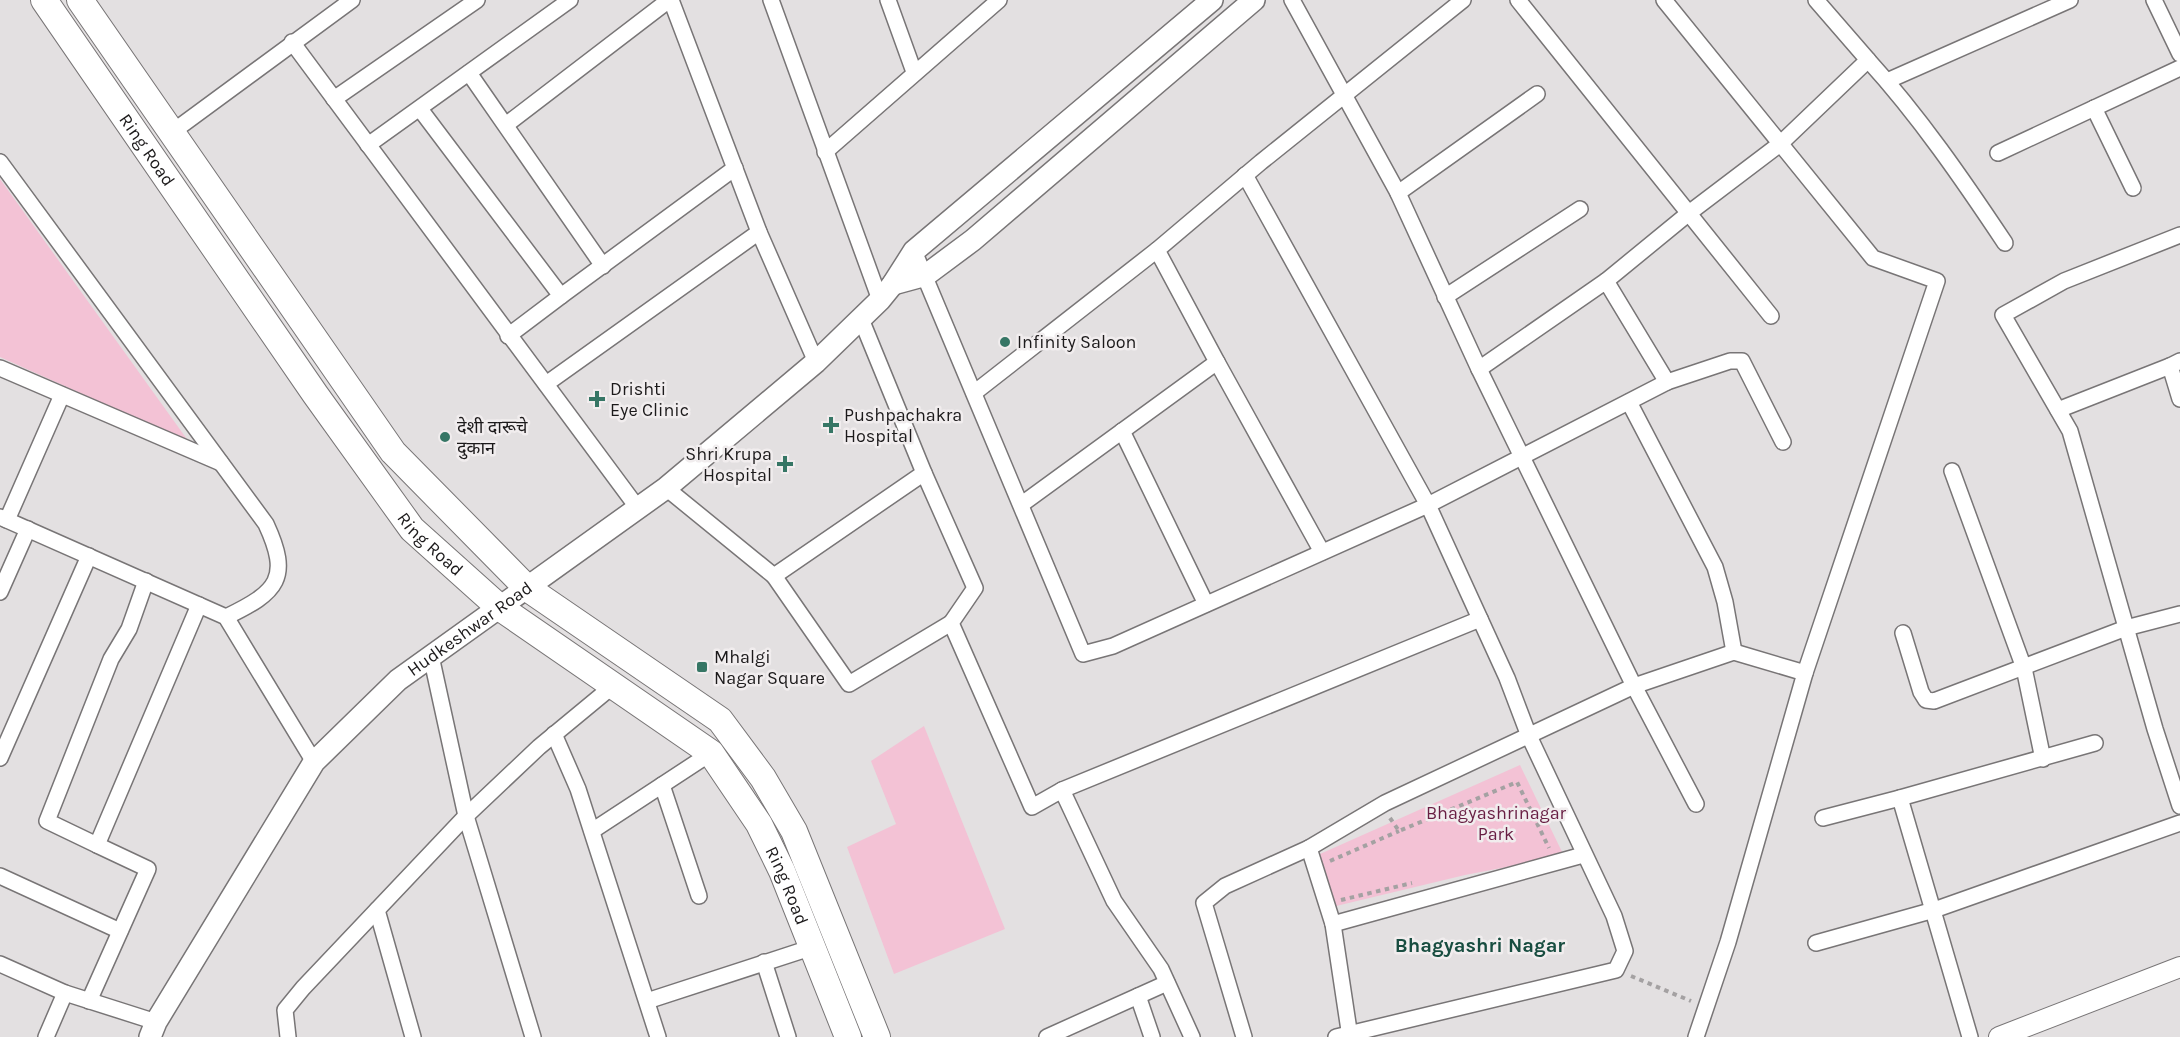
<svg xmlns="http://www.w3.org/2000/svg" width="2180" height="1037" font-family="Karla,'Noto Sans Devanagari',sans-serif">
  <rect width="100%" height="100%" fill="#e3e0e1"/>
  <g fill="#f3c2d5">
    <polygon points="0,179 189,442 0,357"/>
    <polygon points="924,726 1005,929 894,974 847,847 896,824 871,761"/>
    <polygon points="1520,765 1564,856 1465,875 1332,907 1320,854"/>
  </g>
  <g fill="none" stroke-linecap="round" stroke-linejoin="round">
    <g stroke="#787576" stroke-width="18">
      <g id="minor">
        <polyline points="671,0 759,232 816,362"/>
        <polyline points="771,0 880,300"/>
        <polyline points="888,0 914,72"/>
        <polyline points="1292,0 1398,193 1479,369 1634,686 1385,803 1309,848 1333,924 1350,1037"/>
        <polyline points="1518,0 1771,316"/>
        <polyline points="1664,0 1873,258 1937,281 1805,673 1728,942 1696,1037"/>
        <polyline points="2154,0 2180,54"/>
        <polyline points="292,42 637,507"/>
        <path d="M1868,60C1919,116 1963,180 2005,243"/>
        <polyline points="469,73 603,266"/>
        <polyline points="1887,81 2070,0"/>
        <polyline points="334,99 477,0"/>
        <polyline points="2094,108 2133,188"/>
        <polyline points="420,109 561,296 508,336"/>
        <polyline points="507,124 669,0"/>
        <polyline points="171,133 352,0"/>
        <polyline points="368,145 570,0"/>
        <polyline points="825,152 999,0"/>
        <polyline points="1998,153 2180,68"/>
        <path d="M0,162L266,524C291,578 278,592 226,617"/>
        <polyline points="1245,175 1428,505 1507,678 1529,736 1614,916 1625,951 1616,970 1336,1037"/>
        <polyline points="1398,193 1537,94"/>
        <polyline points="2180,235 2064,281 2003,315 2070,431 2155,729 2180,806"/>
        <polyline points="914,251 1083,654 1113,646 1428,505 1667,382 1730,361 1742,361 1783,442"/>
        <polyline points="1606,281 1689,213 1780,144 1868,60 1816,0"/>
        <polyline points="561,296 735,168"/>
        <polyline points="1445,297 1580,209"/>
        <polyline points="861,319 924,473 975,588 951,623 1032,807 1062,790 1114,901 1161,969 1192,1037"/>
        <polyline points="2180,361 2170,366 2180,399"/>
        <polyline points="1217,362 1322,552"/>
        <polyline points="0,368 221,463"/>
        <polyline points="1479,369 1606,281 1667,382"/>
        <polyline points="546,384 759,232"/>
        <polyline points="974,393 1157,250"/>
        <polyline points="1629,402 1715,567 1725,602 1734,652"/>
        <polyline points="2058,410 2170,366"/>
        <polyline points="1122,431 1206,604"/>
        <polyline points="1952,471 2024,668 2043,759"/>
        <polyline points="666,488 774,576 924,473"/>
        <polyline points="1022,504 1217,362 1157,250 1261,162 1463,0"/>
        <polyline points="0,517 226,617 314,762"/>
        <polyline points="7,520 62,395"/>
        <polyline points="774,576 849,684 951,623"/>
        <polyline points="146,581 129,629 111,659 47,821 97,845 199,605"/>
        <polyline points="0,592 28,529"/>
        <polyline points="1903,633 1921,692 1926,700 1934,701 2126,628 2180,614"/>
        <polyline points="431,656 466,816 533,1037"/>
        <polyline points="554,734 578,789 658,1037"/>
        <polyline points="0,758 89,556"/>
        <polyline points="662,785 699,896"/>
        <polyline points="1062,790 1480,619"/>
        <polyline points="1696,804 1634,686 1734,652 1805,673"/>
        <polyline points="1823,818 1900,798"/>
        <polyline points="592,831 711,753"/>
        <polyline points="0,876 120,931"/>
        <polyline points="377,910 413,1037"/>
        <polyline points="1333,924 1583,855"/>
        <polyline points="1816,943 1934,910 2180,823"/>
        <polyline points="764,962 788,1037"/>
        <polyline points="0,964 65,993 156,1022"/>
        <polyline points="1138,996 1152,1037"/>
        <polyline points="89,1001 148,869 97,845"/>
        <polyline points="647,1001 813,947"/>
        <polyline points="46,1037 65,993"/>
        <polyline points="288,1037 285,1010 303,988 466,816 539,747 614,685"/>
        <polyline points="1047,1037 1167,983"/>
        <polyline points="1244,1037 1204,903 1225,886 1309,848"/>
        <polyline points="1970,1037 1900,798 2095,743"/>
      </g>
    </g>
    <g stroke="#787576" stroke-width="22">
      <polyline id="tertiary" points="1999,1037 2180,967"/>
    </g>
    <g stroke="#787576" stroke-width="24">
      <g id="secondary">
        <polyline points="893,284 926,275 973,240 1254,0"/>
        <path id="s1" d="M150,1037L156,1022L314,762L398,680L666,488L816,362L880,300L893,284L914,251L1212,0"/>
      </g>
    </g>
    <g stroke="#787576" stroke-width="28">
      <g id="trunk">
        <path id="s2" d="M44,0L315,394L412,529L499,607L711,753L759,824L782,871L848,1037"/>
        <polyline points="80,0 393,452 527,588 720,720 763,778 794,831 877,1037"/>
      </g>
    </g>
    <g stroke="#a4a1a2" stroke-width="4" stroke-dasharray="4.5 4.5" stroke-linecap="butt">
      <polyline points="1390,818 1399,831 1517,782 1549,848"/>
      <polyline points="1330,861 1399,831"/>
      <polyline points="1341,900 1412,883"/>
      <polyline points="1631,976 1691,1001"/>
    </g>
    <use href="#minor" stroke="#fff" stroke-width="15"/>
    <use href="#tertiary" stroke="#fff" stroke-width="20"/>
    <use href="#secondary" stroke="#fff" stroke-width="21"/>
    <use href="#trunk" stroke="#fff" stroke-width="26"/>
  </g>
  <g fill="#367665" stroke="#f1edee" stroke-width="2">
    <circle cx="1005" cy="342" r="6"/>
    <path d="M594 390h6v6h6v6h-6v6h-6v-6h-6v-6h6z"/>
    <path d="M828 416h6v6h6v6h-6v6h-6v-6h-6v-6h6z"/>
    <circle cx="445" cy="437" r="6"/>
    <path d="M782 455h6v6h6v6h-6v6h-6v-6h-6v-6h6z"/>
    <rect x="696" y="661" width="12" height="12" rx="3"/>
  </g>
  <g text-anchor="middle" dominant-baseline="central" stroke-width="5" stroke-linejoin="round" paint-order="stroke">
    <g font-size="18" fill="#1c1a1b" stroke="#f1edee">
      <text stroke="none"><textPath href="#s2" startOffset="182">Ring Road</textPath></text>
      <text stroke="none"><textPath href="#s2" startOffset="668">Ring Road</textPath></text>
      <text stroke="none"><textPath href="#s1" startOffset="526">Hudkeshwar Road</textPath></text>
      <text stroke="none"><textPath href="#s2" startOffset="1172">Ring Road</textPath></text>
    </g>
    <g font-size="18" fill="#1c1a1b" stroke="#f1edee" text-anchor="start">
      <text x="1017" y="342">Infinity Saloon</text>
      <text x="610" y="389">Drishti<tspan x="610" dy="21">Eye Clinic</tspan></text>
      <text x="844" y="415">Pushpachakra<tspan x="844" dy="21">Hospital</tspan></text>
      <text x="457" y="427">देशी दारूचे<tspan x="457" dy="21">दुकान</tspan></text>
      <text x="772" y="454" text-anchor="end">Shri Krupa<tspan x="772" dy="21">Hospital</tspan></text>
      <text x="714" y="657">Mhalgi<tspan x="714" dy="21">Nagar Square</tspan></text>
    </g>
    <g font-size="18" fill="#681e43" stroke="#f1edee">
      <text x="1496" y="813">Bhagyashrinagar<tspan x="1496" dy="21">Park</tspan></text>
    </g>
    <g font-size="20" font-weight="bold" fill="#184d40" stroke="#f1edee">
      <text x="1480" y="945">Bhagyashri Nagar</text>
    </g>
  </g>
</svg>
